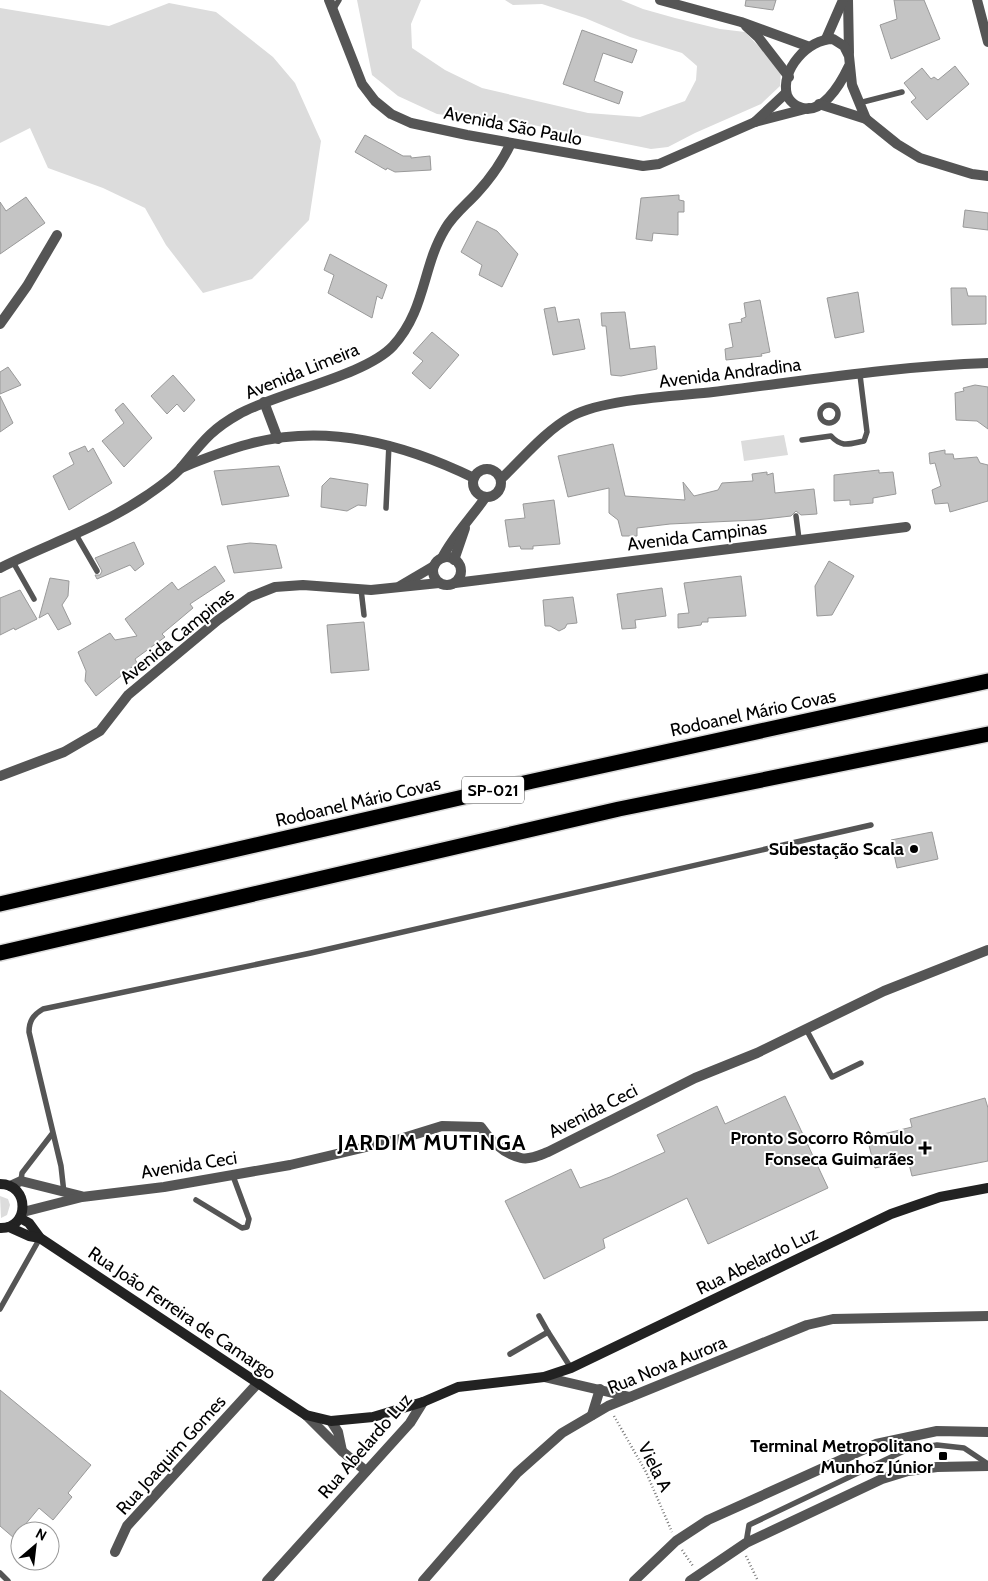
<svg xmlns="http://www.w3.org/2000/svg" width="988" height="1581" font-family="Cabin,sans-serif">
  <rect width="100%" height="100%" fill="#fff"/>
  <g fill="#dcdcdc">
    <polygon points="357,0 421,0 411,24 412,48 445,70 482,88 588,113 640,117 685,101 696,80 697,66 682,53 630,37 585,18 542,4 513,5 505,0 621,0 643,9 675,18 720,29 745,32 781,70 780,86 761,104 695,133 668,147 651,149 533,125 437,114 398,96 372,75"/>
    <polygon points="169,3 216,12 273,57 295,83 321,141 309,220 252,279 203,293 166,245 145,208 103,188 48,168 30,128 0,143 0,8 109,26"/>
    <polygon points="784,435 788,455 744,461 741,441"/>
    <polygon points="0,1196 8,1199 10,1205 7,1215 1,1218"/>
  </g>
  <g fill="#c4c4c4" stroke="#999">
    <polygon points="746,0 776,0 773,10 745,6"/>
    <polygon points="894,0 924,0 940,39 891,59 880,25 897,19"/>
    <polygon points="582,30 637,50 632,63 603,53 594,81 623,92 619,104 563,84"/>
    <polygon points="955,66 969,84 927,120 911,102 916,98 904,83 922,68 931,79 934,77 938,80"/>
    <polygon points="365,135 403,156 411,156 411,158 430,156 431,170 395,172 387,168 386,170 355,152"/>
    <polygon points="679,195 679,200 684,201 684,212 678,212 678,235 653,233 652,241 636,239 641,198"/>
    <polygon points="26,197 45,223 0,254 0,202 6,211"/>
    <polygon points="965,210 988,213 988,230 963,227"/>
    <polygon points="477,221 497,231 518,254 502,287 479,275 482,265 461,252"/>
    <polygon points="330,254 387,285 382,299 377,296 372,318 328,293 334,275 324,270"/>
    <polygon points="951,288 966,288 968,296 986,296 986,324 952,325"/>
    <polygon points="858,292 864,332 835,338 827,298"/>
    <polygon points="760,300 770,352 761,354 762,356 726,360 725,349 733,347 729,324 742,322 741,319 746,317 744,303"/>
    <polygon points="555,307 558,322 579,319 585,349 553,355 544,309"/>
    <polygon points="625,312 630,349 655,346 657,369 621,376 611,375 606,326 602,326 601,313"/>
    <polygon points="432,332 459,355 430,389 412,373 423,361 413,353"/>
    <polygon points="8,367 21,385 0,394 0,372"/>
    <polygon points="173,375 195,400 184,412 177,404 167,414 151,396"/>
    <polygon points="975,385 988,387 988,429 977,421 956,420 955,393 964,391 963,388"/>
    <polygon points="0,396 13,423 0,432"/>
    <polygon points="123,403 152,438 124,467 102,441 124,423 115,410"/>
    <polygon points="613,444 625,496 685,500 683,482 694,496 718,490 722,483 753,481 752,474 767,472 767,475 773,473 775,493 814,489 817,514 801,515 796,511 791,516 756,520 670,524 637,528 637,536 622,536 618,520 609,513 609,488 568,497 558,456"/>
    <polygon points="85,446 88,452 93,448 112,483 69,510 53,476 74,464 69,453"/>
    <polygon points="945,450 945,454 953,454 954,459 977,457 980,463 988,465 988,501 950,512 948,503 935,504 932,490 941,486 935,463 930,464 929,453"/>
    <polygon points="279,466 289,496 222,505 214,471"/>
    <polygon points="879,470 879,473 893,472 896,494 873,498 873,503 850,505 850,500 834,501 834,475"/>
    <polygon points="330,478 368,484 366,506 358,505 347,511 321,507 322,486"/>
    <polygon points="554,500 560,544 533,546 533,549 521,549 520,546 509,547 505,520 525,518 523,504"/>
    <polygon points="134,542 144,564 135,571 130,565 97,579 95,575 100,575 102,571 95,558"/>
    <polygon points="250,543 276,545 282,568 234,573 227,546"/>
    <polygon points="829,561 854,576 832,615 817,616 815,586"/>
    <polygon points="215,566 225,581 190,604 193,608 162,634 165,637 135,659 137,663 96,696 85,681 86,671 78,652 110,633 115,640 137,636 125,619 172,582 178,590"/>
    <polygon points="741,576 746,616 708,618 708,622 702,622 701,625 678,628 678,614 689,613 684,583"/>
    <polygon points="50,578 69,581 68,596 62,605 71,624 58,630 48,613 39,618"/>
    <polygon points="662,588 666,616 635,620 636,628 622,629 617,594"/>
    <polygon points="20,590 37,619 15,630 14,628 0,635 0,598"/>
    <polygon points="573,597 577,623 567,624 565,628 559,631 550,626 545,626 543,600"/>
    <polygon points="364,622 369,670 331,673 327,625"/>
    <polygon points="932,832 938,859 897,868 891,840"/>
    <polygon points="785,1096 828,1188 708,1244 687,1198 603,1239 605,1248 544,1279 505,1201 571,1169 580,1188 610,1177 665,1152 657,1135 717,1106 725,1124"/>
    <polygon points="985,1098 988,1108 988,1161 912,1176 908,1160 875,1168 867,1138 912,1127 910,1119"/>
    <polygon points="0,1390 91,1465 68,1493 72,1497 53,1520 39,1508 14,1538 0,1526"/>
  </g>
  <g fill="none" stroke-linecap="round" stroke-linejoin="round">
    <g stroke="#dbdbdb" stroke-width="18">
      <g id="motorway">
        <polyline points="0,904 533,781 988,681"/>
        <polyline points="0,953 619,809 988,734"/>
      </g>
    </g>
    <g stroke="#777" stroke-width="2.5" stroke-dasharray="1 2.5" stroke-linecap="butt">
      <polyline points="614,1416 646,1472 672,1532"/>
      <polyline points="682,1550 693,1566"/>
      <polyline points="746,1556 758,1581"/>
    </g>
    <g stroke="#555" stroke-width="5.5">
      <polyline points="333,10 339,0"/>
      <polyline points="859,103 902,92"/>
      <circle cx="829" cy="414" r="9"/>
      <path d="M802,440L831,436C842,448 849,444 864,441L867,432L860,375"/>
      <polyline points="386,508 389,444"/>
      <polyline points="796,516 799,539"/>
      <polyline points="75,533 97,571"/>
      <polyline points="13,562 34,599"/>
      <polyline points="361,589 364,615"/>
      <polyline points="806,1029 832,1077 861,1063"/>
      <polyline points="21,1181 22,1173 52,1134"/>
      <path d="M64,1193L61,1166L29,1032C29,1021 33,1015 43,1009L311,953L871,825"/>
      <polyline points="196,1200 242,1228 247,1227 249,1219 233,1176"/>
      <polyline points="0,1309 40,1238"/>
      <polyline points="539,1316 548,1332"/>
      <polyline points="510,1354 548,1332 571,1368"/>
      <polyline points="746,1543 749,1525 906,1450 937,1445 964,1448 988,1464"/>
      <polyline points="0,1573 8,1581"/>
    </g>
    <g stroke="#555" stroke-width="10">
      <polyline points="329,0 362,84 375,101 391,114 411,123 467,135 643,166 659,164 755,122 809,108"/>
      <polyline points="660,0 741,22 807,46"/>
      <polyline points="848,0 849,53"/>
      <polyline points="977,0 988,42"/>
      <polyline points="746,26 758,37 789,77"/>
      <polyline points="826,39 843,0"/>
      <path d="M849,66C841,83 821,119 797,106C792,103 789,100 787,95C780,70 808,39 833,39L844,46L849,56L852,85L866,119"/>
      <polyline points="819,104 866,119 897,144 920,158 972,174 988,176"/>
      <polyline points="755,122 786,93"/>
      <polyline points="0,324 27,286 57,235"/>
      <polyline points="264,402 278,439"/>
      <path d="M181,468C203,459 226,450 249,444C327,423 404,444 474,478"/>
      <circle cx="487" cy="483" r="14"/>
      <path d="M501,479C523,458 545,431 572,416C604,399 675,396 713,392C804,381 896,366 988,363"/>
      <circle cx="447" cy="571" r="14"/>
      <path d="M442,558C453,536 471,518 485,498"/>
      <polyline points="454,560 465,528"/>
      <path d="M0,568C46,545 100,527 143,498C155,490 171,479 181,468C201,444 210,430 239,414C279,392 365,376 393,346C426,310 422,267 445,229C453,215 466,205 477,193C491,178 502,162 511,143"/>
      <polyline points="455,583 906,527"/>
      <polyline points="400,586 434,566"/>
      <polyline points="0,776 64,752 100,731 128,695 218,620 250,597 275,587 303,585 371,590 439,583"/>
      <polyline points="10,1186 21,1181 81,1196"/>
      <path d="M23,1212L82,1197L164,1187L290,1165L400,1139L442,1126L481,1127C490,1140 504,1154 521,1158C530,1160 540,1155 548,1152L695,1078L757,1053L884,991L988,950"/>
      <polyline points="544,1377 630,1397"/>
      <polyline points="306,1415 343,1452 366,1471"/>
      <polyline points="592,1415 600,1389"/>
      <polyline points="331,1421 338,1432 342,1451"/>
      <polyline points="115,1552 127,1526 257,1384"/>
      <polyline points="267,1581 410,1423 423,1402"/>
      <polyline points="423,1581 517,1473 562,1433 608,1406 807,1325 833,1319 988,1316"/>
      <polyline points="634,1581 676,1541 708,1520 876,1444 937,1431 988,1432"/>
      <polyline points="690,1581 746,1543 882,1479 908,1471 937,1467 988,1466"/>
    </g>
    <g stroke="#222" stroke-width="10">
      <path d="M0,1184C30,1184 30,1229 0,1228"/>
      <polyline points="20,1218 29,1223 40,1238 306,1415 331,1421 373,1417 423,1402 458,1387 544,1377 571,1368 891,1214 940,1197 988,1188"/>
      <polyline points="9,1227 29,1236 40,1238"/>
    </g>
    <use href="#motorway" stroke="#000" stroke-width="15"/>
  </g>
  <g fill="#000" stroke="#fff" stroke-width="2">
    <circle cx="914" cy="849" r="5"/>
    <path d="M922.5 1140.5h5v5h5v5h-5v5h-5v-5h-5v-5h5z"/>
    <rect x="938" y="1451" width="10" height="10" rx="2.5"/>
  </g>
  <g text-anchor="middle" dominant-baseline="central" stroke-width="4" stroke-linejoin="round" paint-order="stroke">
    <rect fill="#fff" stroke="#4c4c4c" stroke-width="1" x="462" y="776.5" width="62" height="27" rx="4"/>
    <g font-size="16" font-weight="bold" fill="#000">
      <text x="493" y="790">SP-021</text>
    </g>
    <g font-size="18" fill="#000" stroke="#fff">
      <text transform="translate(513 126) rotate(11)">Avenida São Paulo</text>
      <text transform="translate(302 371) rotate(-22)">Avenida Limeira</text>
      <text transform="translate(730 373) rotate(-7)">Avenida Andradina</text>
      <text transform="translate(697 536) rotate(-7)">Avenida Campinas</text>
      <text transform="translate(177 636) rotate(-39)">Avenida Campinas</text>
      <text transform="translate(753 713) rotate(-12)">Rodoanel Mário Covas</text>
      <text transform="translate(358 802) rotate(-13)">Rodoanel Mário Covas</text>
      <text transform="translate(593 1111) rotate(-27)">Avenida Ceci</text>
      <text transform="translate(189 1165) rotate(-9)">Avenida Ceci</text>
      <text transform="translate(757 1261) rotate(-26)">Rua Abelardo Luz</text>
      <text transform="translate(182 1313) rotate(34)">Rua João Ferreira de Camargo</text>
      <text transform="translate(667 1365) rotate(-22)">Rua Nova Aurora</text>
      <text transform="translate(365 1446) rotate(-49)">Rua Abelardo Luz</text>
      <text transform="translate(171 1455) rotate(-48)">Rua Joaquim Gomes</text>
      <text transform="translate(655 1467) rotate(63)">Viela A</text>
    </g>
    <g font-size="18" font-weight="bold" fill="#000" stroke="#fff" text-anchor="end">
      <text x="904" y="849">Subestação Scala</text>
      <text x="914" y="1138">Pronto Socorro Rômulo<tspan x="914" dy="21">Fonseca Guimarães</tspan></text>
      <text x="933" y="1446">Terminal Metropolitano<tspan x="933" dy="21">Munhoz Júnior</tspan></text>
    </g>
    <g font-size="22" font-weight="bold" letter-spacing="1" fill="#000" stroke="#fff">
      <text x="432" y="1142">JARDIM MUTINGA</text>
    </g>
  </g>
  <g transform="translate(35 1546) rotate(28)"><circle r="24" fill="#ffffff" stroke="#999999"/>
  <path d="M0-4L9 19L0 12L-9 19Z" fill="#000000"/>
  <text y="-8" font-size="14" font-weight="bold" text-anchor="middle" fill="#000000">N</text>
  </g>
</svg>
